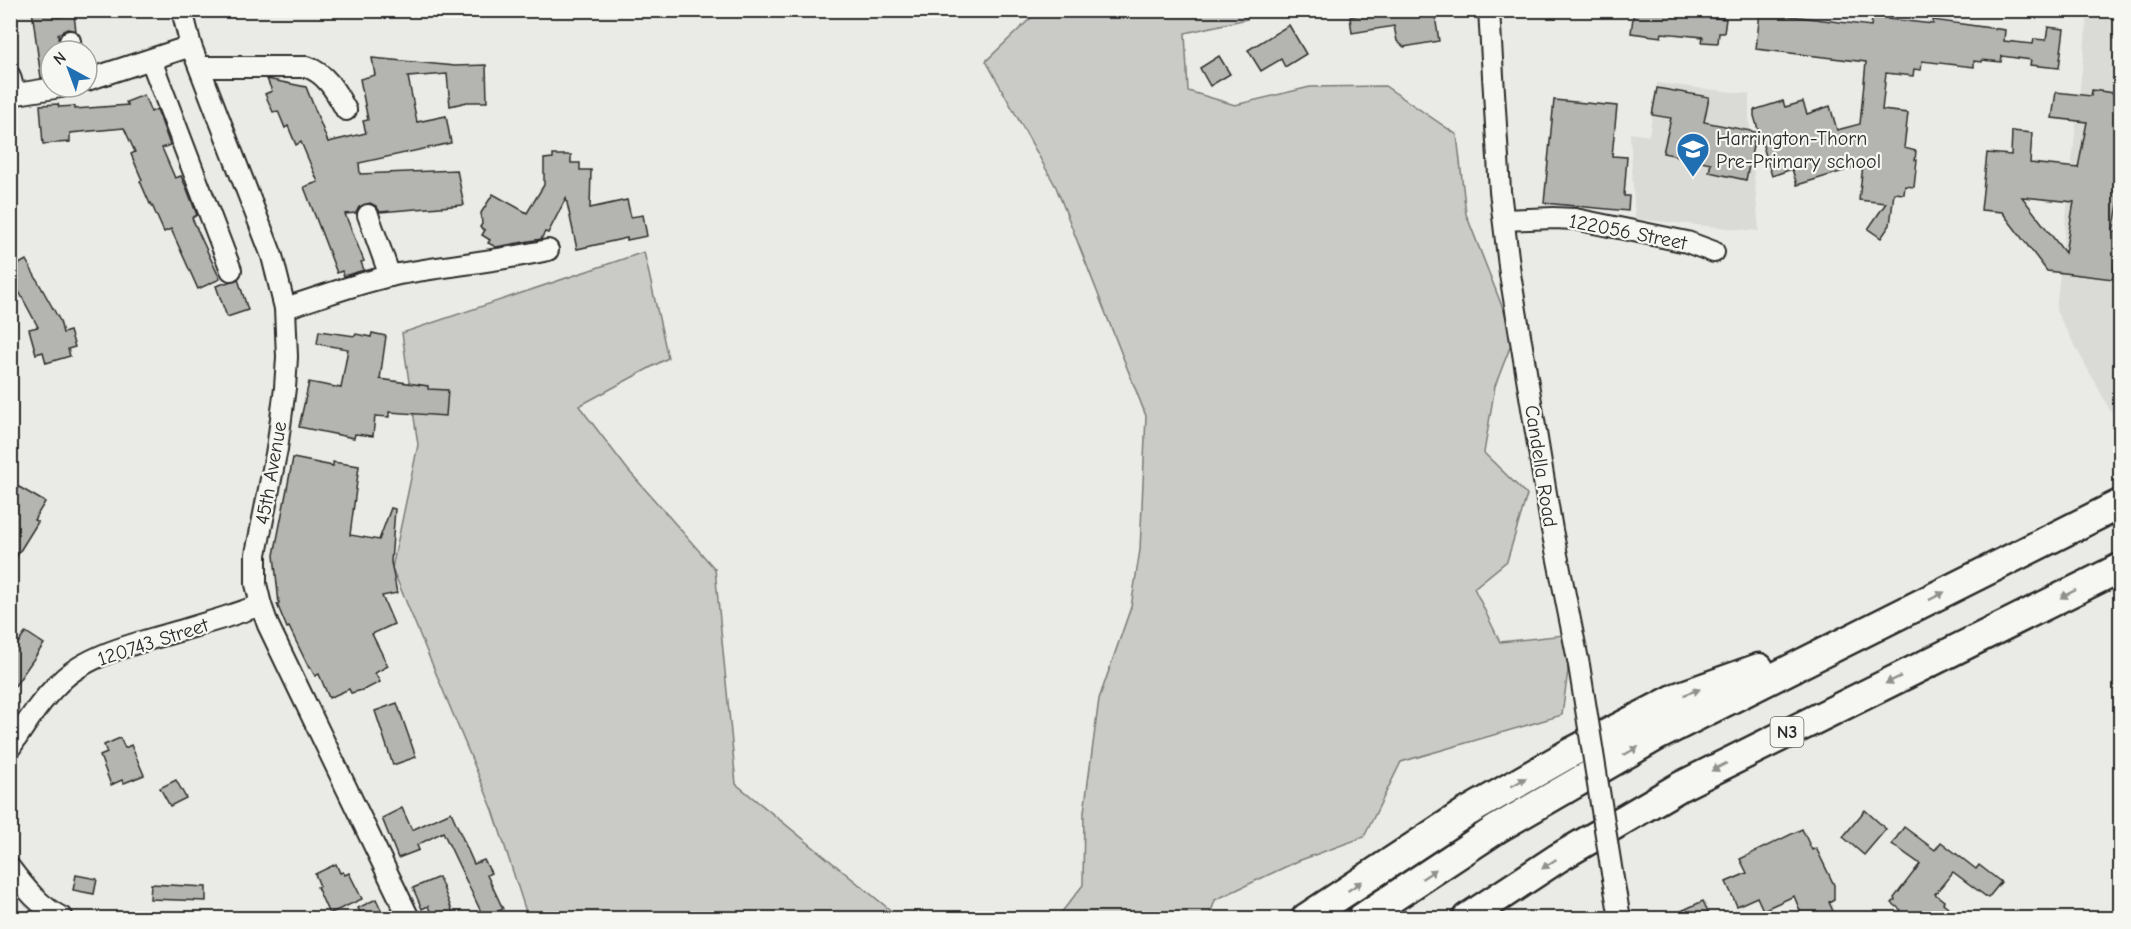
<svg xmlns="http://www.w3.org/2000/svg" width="2131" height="929" font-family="'Comic Neue',sans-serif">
  <rect width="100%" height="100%" fill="#eaeae6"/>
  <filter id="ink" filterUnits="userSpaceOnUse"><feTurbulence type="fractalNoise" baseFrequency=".0167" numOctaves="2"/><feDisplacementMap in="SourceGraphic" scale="12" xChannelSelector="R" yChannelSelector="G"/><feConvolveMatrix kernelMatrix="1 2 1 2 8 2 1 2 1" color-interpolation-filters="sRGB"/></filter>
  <g filter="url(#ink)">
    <g fill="#dadad6">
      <polygon points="2088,13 2120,16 2120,418 2116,421 2056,311"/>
      <polygon points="1657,83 1749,94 1749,118 1759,231 1635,219 1630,133 1649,136"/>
    </g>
    <g fill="#cacac7" stroke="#7a7a79" stroke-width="1.5">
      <polygon points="1044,11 1243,11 1247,19 1185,33 1188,91 1235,105 1310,87 1385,86 1457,135 1466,214 1514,337 1495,386 1484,453 1527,495 1507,561 1474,588 1500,642 1573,634 1562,715 1401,762 1364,837 1298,861 1215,900 1209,918 1057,918 1083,885 1084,812 1099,699 1131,607 1140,550 1146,416 1056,187 986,61 1036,13"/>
      <polygon points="644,252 668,358 579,406 628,470 715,569 736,784 900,918 528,918 493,810 392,568 418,445 402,333"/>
    </g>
    <g fill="#b4b4b1" stroke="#2b2b2b" stroke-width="1.5" fill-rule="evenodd">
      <polygon points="32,10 55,10 56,17 74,15 76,31 68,29 58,34 59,51 51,51 51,76 41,78"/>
      <polygon points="1378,10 1434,10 1439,41 1404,47 1397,41 1394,26 1352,33 1350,17"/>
      <polygon points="1634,10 1708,10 1707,17 1726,19 1724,33 1719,33 1718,43 1702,42 1703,37 1662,33 1661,37 1631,33"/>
      <polygon points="1873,11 1889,13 1888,19 1933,24 1933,20 2005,30 2004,41 2033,44 2034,39 2046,40 2048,27 2064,29 2059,68 2030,65 2031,60 2002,56 2001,62 1982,60 1982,62 1974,61 1974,67 1922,61 1921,70 1914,69 1913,76 1886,73 1882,110 1908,113 1904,148 1916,151 1915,160 1917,160 1914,187 1905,186 1904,194 1894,193 1890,225 1881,238 1868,229 1886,203 1859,200 1863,165 1797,185 1792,169 1772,176 1754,116 1754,110 1783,101 1785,107 1803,102 1807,114 1830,106 1837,130 1860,124 1866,62 1756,49 1760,12 1871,26"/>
      <polygon points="1289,25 1306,54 1285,67 1281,59 1261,71 1248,50"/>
      <polygon points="1219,56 1230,74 1210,86 1200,68"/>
      <polygon points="372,58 455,66 486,65 487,102 467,102 450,106 447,74 408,77 417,122 446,116 451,143 359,163 360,174 457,170 464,205 380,212 376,206 370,203 359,207 356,213 345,214 364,261 361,262 364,270 344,276 342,271 337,273 304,187 318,182 301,142 296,145 288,126 285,128 278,111 273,112 265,94 272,91 267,79 306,87 328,142 366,133 363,121 368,120 360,79 375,75"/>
      <polygon points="1657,88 1709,97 1704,122 1756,132 1746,180 1709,172 1711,163 1663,153 1671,118 1652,115"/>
      <path d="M2092,90L2121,94V189L2113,231L2121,232V262H2115L2113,279L2047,271L2002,212L1981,210L1987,153L2011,155L2012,131L2032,133L2030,163L2078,168L2087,122L2052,118L2056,92L2091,96ZM2022,197L2074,202L2065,253Z"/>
      <polygon points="144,95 151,112 157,109 170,145 162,148 175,178 181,176 187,189 197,215 192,218 220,279 198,289 171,229 164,232 151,203 150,204 140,181 142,180 131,154 135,152 124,128 70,133 70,142 43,144 40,105 58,104 59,107 75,106 75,109 128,105 126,102"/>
      <polygon points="1554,100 1617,106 1612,156 1627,157 1624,196 1629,196 1628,211 1544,203"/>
      <polygon points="553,155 571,155 571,163 580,163 580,170 591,170 590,208 627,200 631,217 643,215 647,236 627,240 627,238 577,249 566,198 548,233 545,232 541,239 496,247 488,243 490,240 482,235 485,230 480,227 482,224 481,213 493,194 527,213 544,185 544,159 553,158"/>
      <polygon points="26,260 60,321 63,333 70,331 75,347 68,349 70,356 46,363 43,352 36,354 29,329 38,327 16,286 10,289 10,269"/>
      <polygon points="238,279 248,310 227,317 216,286"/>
      <polygon points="319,331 355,336 356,334 371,337 372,333 386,336 380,379 428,386 428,389 448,390 446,416 389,412 389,417 375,416 373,436 355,434 354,438 299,427 309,382 341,388 348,349 317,344"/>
      <polygon points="293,458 333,466 333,462 359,466 350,535 379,540 391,508 395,509 391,562 397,593 382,596 394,624 372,634 388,666 375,673 380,682 366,689 351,693 349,689 329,698 319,674 315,676 310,667 309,668 289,627 287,628 277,604 279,604 274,555"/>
      <polygon points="19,487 45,502 34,520 38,522 10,567 10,503"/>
      <polygon points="26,632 44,644 10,693 10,654"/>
      <polygon points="397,703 416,757 393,765 375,711"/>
      <polygon points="120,738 125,748 131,745 144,775 124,783 122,780 111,785 100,756 107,753 104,745"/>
      <polygon points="176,780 186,798 170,806 160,788"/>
      <polygon points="402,808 412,830 451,812 474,864 484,860 491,873 487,875 503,909 484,918 443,832 417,845 419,850 398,858 382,818"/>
      <polygon points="1865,810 1886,829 1864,855 1843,837"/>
      <polygon points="1904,827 1935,850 1941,842 1976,869 1979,865 2001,882 1988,898 1953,872 1935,894 1944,901 1943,903 1948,907 1939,918 1894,918 1901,910 1892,903 1895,900 1894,898 1920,864 1892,844"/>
      <polygon points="1802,829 1812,850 1816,848 1834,885 1834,899 1829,902 1836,918 1803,918 1794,896 1763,910 1757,897 1737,906 1726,882 1747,873 1740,859"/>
      <polygon points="336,864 340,873 343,872 345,875 349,873 362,899 329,914 317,887 320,886 315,874"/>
      <polygon points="76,875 97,879 94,894 73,890"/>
      <polygon points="439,877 455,918 433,918 428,906 422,909 413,888"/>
      <polygon points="151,884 206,887 206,901 150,899"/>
      <polygon points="376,899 385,918 363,918 358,908"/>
      <polygon points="1703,901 1711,918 1666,918"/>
    </g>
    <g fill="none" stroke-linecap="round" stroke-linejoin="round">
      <g stroke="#2b2b2b" stroke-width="24">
        <g id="minor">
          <polyline points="182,10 191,46 272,256 285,308 287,357 285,388 277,449 256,554 256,584 261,605 268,625 409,918"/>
          <polyline points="1489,10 1500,191 1510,274 1552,530 1579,665"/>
          <polyline points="70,41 71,51"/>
          <polyline points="151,60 231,270"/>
          <path d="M200,67H307C327,74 336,92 346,110"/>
          <polyline points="10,76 15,95"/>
          <polyline points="87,80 191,46"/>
          <polyline points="10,95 61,87"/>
          <polyline points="368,215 390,276"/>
          <polyline points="1505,220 1553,218 1575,219 1687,242 1714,252"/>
          <path d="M285,308C323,296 360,282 399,274C449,265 499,261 548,250"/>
          <path d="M10,748C25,725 40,701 60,682C90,652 146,641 186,629C211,622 236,614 261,605"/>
          <path d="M10,868C25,888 40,907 63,918"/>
          <polyline points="1612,873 1620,918"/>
        </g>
      </g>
      <g stroke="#2b2b2b" stroke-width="33">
        <g id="highway">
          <polyline points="1306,918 1462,815 1570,753 1678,697 1759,668"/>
          <polyline points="1362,918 1498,828 1657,736 2120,504"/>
          <polyline points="1467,918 1558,858 1681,786 2120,568"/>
        </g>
      </g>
      <use href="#minor" stroke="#f6f6f2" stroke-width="20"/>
      <use href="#highway" stroke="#f6f6f2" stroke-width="28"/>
      <g stroke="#2b2b2b" stroke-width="24" stroke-linecap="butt">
        <polyline id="minor-bridge" points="1579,665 1612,873"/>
      </g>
      <use href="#minor-bridge" stroke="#f6f6f2" stroke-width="20"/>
    </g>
    <defs><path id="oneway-solid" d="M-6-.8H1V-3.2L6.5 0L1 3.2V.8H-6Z" transform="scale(1.5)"/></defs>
    <g fill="#90908e">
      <use href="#oneway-solid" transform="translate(2068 594) rotate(153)"/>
      <use href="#oneway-solid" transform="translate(1937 596) rotate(-27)"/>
      <use href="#oneway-solid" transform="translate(1893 680) rotate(154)"/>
      <use href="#oneway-solid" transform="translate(1692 692) rotate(-20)"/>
      <use href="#oneway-solid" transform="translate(1631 751) rotate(-30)"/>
      <use href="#oneway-solid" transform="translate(1719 767) rotate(153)"/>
      <use href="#oneway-solid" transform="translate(1519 782) rotate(-30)"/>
      <use href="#oneway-solid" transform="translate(1549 864) rotate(146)"/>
      <use href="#oneway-solid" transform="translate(1429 874) rotate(-34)"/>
      <use href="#oneway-solid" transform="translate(1355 886) rotate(-34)"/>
    </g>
  </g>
  <defs>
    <g id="school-pin" transform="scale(1.725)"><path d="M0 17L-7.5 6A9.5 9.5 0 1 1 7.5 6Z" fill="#1f6fb2" stroke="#f6f6f2"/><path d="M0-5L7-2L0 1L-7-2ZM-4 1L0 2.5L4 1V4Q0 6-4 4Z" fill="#fff"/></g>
  </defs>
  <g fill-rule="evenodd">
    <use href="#school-pin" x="1693" y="149"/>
  </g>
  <g text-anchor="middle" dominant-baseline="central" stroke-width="4.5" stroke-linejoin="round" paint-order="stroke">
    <rect fill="#f6f6f2" stroke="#686867" stroke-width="1.5" x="1770.5" y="717" width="33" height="30" rx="4.5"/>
    <g font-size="18" font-weight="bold" fill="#2b2b2b">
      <text x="1787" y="732">N3</text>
    </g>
    <g font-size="20" fill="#2b2b2b" stroke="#f6f6f2" text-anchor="start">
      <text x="1716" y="138">Harrington-Thorn<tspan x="1716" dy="23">Pre-Primary school</tspan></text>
    </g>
    <g font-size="20" fill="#2b2b2b" stroke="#f6f6f2">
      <text transform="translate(1628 232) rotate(11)">122056 Street</text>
      <text transform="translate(1541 466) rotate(81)">Candella Road</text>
      <text transform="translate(271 473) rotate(-80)">45th Avenue</text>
      <text transform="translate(153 642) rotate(-18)">120743 Street</text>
    </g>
  </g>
  <rect width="2131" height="929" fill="none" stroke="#f6f6f2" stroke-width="36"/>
  <rect x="18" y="18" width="2095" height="893" fill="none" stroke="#2b2b2b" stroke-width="2" filter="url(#ink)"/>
  <g transform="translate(69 69) rotate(319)"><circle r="28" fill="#f6f6f2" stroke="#a5a5a2" stroke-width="1.5"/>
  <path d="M0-4.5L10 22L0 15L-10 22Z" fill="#1f6fb2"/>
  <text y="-9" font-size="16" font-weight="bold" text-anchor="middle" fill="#2b2b2b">N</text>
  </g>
</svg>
